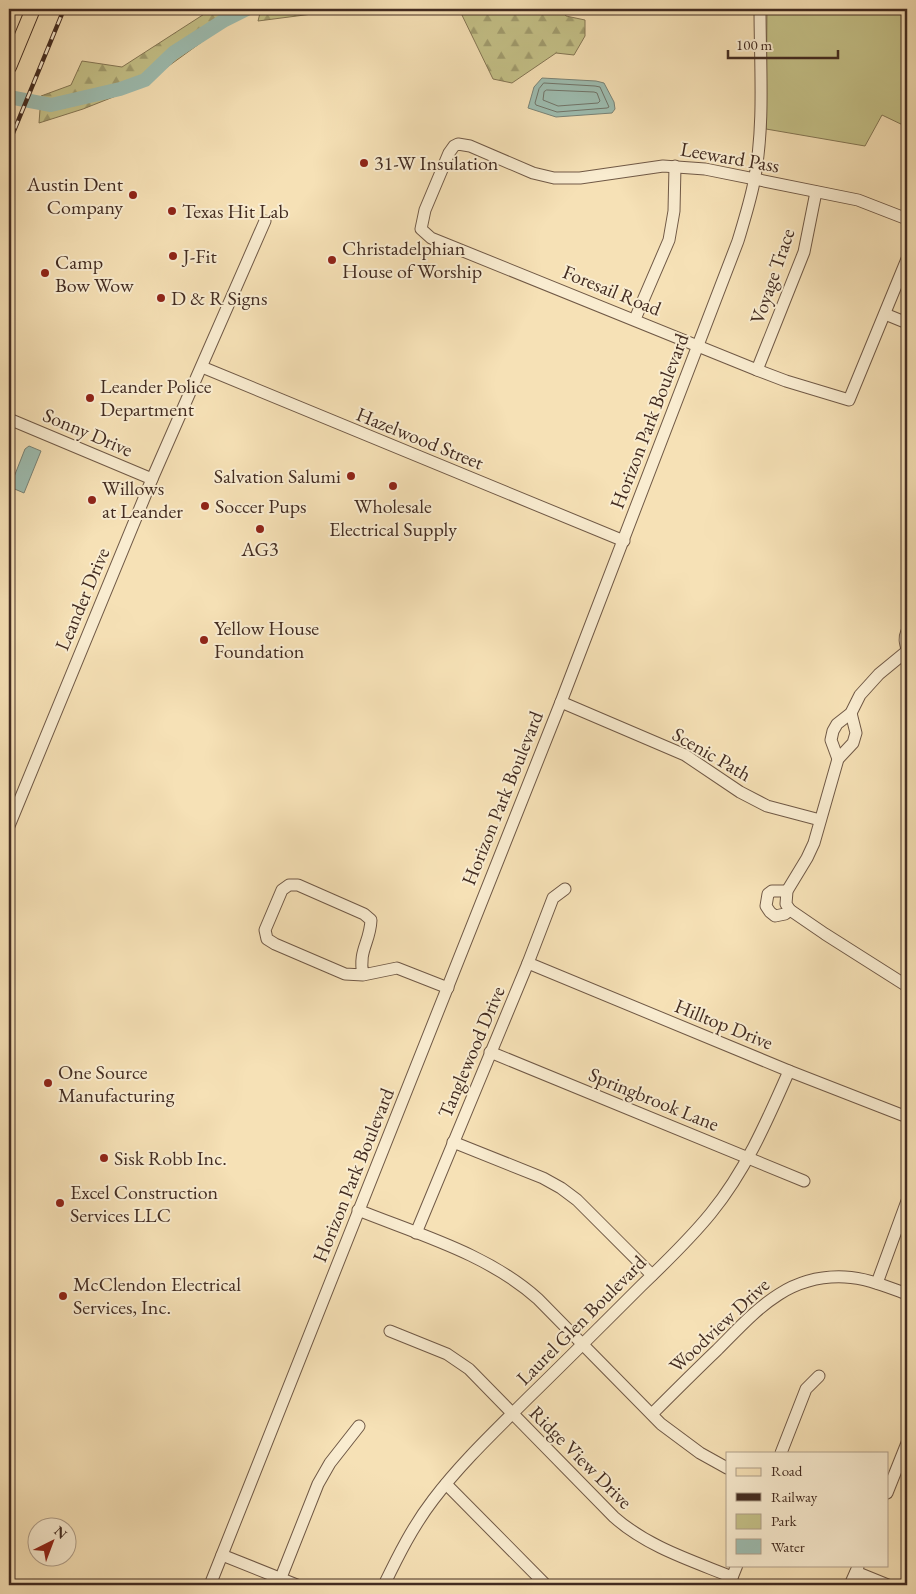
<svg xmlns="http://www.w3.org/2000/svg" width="916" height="1594" font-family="'EB Garamond',serif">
  <defs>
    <pattern id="forest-firs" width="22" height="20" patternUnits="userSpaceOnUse" patternTransform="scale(1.25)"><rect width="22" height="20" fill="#c4c188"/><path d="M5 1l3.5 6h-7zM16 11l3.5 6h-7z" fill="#a19d6f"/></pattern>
  </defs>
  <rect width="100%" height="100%" fill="#f6e1b6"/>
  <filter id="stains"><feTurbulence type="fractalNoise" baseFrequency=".004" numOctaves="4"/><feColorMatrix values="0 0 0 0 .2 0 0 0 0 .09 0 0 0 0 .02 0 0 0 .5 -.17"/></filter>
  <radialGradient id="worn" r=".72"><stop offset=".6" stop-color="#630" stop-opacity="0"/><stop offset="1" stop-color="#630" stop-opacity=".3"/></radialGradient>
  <g fill="url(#forest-firs)" stroke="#847654">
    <polygon points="212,9 245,9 241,16 210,36 141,86 83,109 39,123 41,96 71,85 82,61 122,67"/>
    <polygon points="261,9 351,9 258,21"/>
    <polygon points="459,9 561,9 566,16 585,20 585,36 574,55 556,53 512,83 493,79"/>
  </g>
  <polygon fill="#c4c188" stroke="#847654" points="767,9 907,9 907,127 882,115 865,146 766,129"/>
  <g fill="#9dbdb1" stroke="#798377">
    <polygon points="542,78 596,81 604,83 614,102 615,109 612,113 556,117 528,108 534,87"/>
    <polygon points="29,446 41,451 24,493 10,487 25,449"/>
  </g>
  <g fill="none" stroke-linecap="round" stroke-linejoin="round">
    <g stroke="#707469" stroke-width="1">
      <polygon points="544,83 595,86 600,87 609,107 607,108 557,112 536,105 535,103 539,89"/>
      <polygon points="547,90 594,92 597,93 600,101 598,103 558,106 543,100 544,92"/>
    </g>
    <polyline stroke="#9dbdb1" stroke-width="14" points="9,97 51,105 120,89 145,80 173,53 223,21 247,9"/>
    <g stroke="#705946" stroke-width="13">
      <g id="minor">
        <polyline points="907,219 858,200 705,169 663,166 580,178 554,178 533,173 470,146 458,144 454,146 449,153 425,210 421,229 431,238 757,370 786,381 849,400 907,259"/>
        <polyline points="885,314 907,323"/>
        <polyline points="635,319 669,240 674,211 675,166"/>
        <polyline points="202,367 624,541"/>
        <polyline points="757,370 804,252 816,192"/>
        <polyline points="9,419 152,479"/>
        <path d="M907,631C904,638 905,642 907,649"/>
        <polyline points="561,702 685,755 740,792 767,806 820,820"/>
        <polyline points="851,713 856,733 853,743 838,759 814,843 807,858 787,891 786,904 790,910 825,934 907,986"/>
        <polyline points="838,759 831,740 833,731 837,724 851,713 860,695 879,674 907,651"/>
        <polyline points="9,826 152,479 265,221"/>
        <polyline points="787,891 772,891 768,894 766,906 770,912 775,916 785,914 790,910"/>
        <polyline points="528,963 789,1071 907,1117"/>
        <path d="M363,975L345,974L275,944L267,939L265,930L282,890L289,885H298L364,914L371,920C370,943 358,950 363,975L397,968L448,988"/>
        <polyline points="490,1052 804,1181"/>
        <polyline points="453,1142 543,1178 561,1188 577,1200 652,1275"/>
        <path d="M358,1210C420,1235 488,1254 538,1299L661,1424L700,1453L727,1468"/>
        <polyline points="416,1233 528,963 553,898 565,889"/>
        <polyline points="877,1283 907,1201"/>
        <path d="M390,1331L447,1354L469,1369L614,1517C648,1547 690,1560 732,1577"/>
        <path d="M652,1414C673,1393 695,1371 717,1350C755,1312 786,1274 845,1277C867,1278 887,1287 907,1294"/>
        <polyline points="781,1453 806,1389 819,1376"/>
        <polyline points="446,1484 546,1585"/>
        <polyline points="887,1493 907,1443"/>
        <polyline points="222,1555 297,1585"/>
        <polyline points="856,1572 888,1585"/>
        <path d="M210,1585L561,702L738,241C744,221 750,202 754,182C765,125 760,66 760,9"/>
        <polyline points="278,1585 318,1484 330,1463 359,1426"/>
        <path d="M384,1585C398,1556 413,1526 433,1500C461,1463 495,1431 528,1398C566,1361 603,1324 641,1286C665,1263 690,1239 711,1213C746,1170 767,1121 789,1071"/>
        <polyline points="729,1585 737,1565"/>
        <polyline points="850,1585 858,1567"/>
      </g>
    </g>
    <g stroke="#432c21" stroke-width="16">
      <polyline id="major" points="9,67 33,9"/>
    </g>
    <use href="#minor" stroke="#f9ecd0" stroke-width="11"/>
    <use href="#major" stroke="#f6e1b6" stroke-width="14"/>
    <g stroke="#432c21" stroke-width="4.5">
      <polyline id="rail" points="9,143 64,9"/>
    </g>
    <use href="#rail" stroke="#f9ecd0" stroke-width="2.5" stroke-dasharray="8" stroke-linecap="butt"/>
  </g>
  <g fill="#8f2418" stroke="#f9ecd0" stroke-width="2">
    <circle cx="364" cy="163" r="5"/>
    <circle cx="133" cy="195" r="5"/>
    <circle cx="172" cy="211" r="5"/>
    <circle cx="173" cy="256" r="5"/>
    <circle cx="332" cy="260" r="5"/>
    <circle cx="45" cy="273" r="5"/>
    <circle cx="161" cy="298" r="5"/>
    <circle cx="90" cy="398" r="5"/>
    <circle cx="351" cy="476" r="5"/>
    <circle cx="393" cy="486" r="5"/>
    <circle cx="92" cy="500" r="5"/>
    <circle cx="205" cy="506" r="5"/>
    <circle cx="260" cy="529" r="5"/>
    <circle cx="204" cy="640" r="5"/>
    <circle cx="48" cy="1083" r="5"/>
    <circle cx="104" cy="1158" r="5"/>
    <circle cx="60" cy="1203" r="5"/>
    <circle cx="63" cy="1296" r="5"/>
  </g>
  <g text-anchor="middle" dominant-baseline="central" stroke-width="4" stroke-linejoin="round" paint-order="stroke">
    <g font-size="20" fill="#432c21" stroke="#f9ecd0">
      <text transform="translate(730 157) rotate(10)">Leeward Pass</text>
      <text transform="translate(772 276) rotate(-71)">Voyage Trace</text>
      <text transform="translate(612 290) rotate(22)">Foresail Road</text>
      <text transform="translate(649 421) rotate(-69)">Horizon Park Boulevard</text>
      <text transform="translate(88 432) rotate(23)">Sonny Drive</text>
      <text transform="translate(420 438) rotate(22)">Hazelwood Street</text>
      <text transform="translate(82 599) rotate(-67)">Leander Drive</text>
      <text transform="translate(712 754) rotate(30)">Scenic Path</text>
      <text transform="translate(502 798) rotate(-68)">Horizon Park Boulevard</text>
      <text transform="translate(724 1024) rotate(22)">Hilltop Drive</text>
      <text transform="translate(471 1052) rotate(-67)">Tanglewood Drive</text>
      <text transform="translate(654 1099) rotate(22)">Springbrook Lane</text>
      <text transform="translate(353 1175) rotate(-68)">Horizon Park Boulevard</text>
      <text transform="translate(581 1320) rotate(-45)">Laurel Glen Boulevard</text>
      <text transform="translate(719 1325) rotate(-43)">Woodview Drive</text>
      <text transform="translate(581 1457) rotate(45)">Ridge View Drive</text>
    </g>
    <g font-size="20" fill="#432c21" stroke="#f9ecd0" text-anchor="start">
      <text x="374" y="163">31-W Insulation</text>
      <text x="123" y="184" text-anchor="end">Austin Dent<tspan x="123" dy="23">Company</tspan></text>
      <text x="182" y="211">Texas Hit Lab</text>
      <text x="342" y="248">Christadelphian<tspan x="342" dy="23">House of Worship</tspan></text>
      <text x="183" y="256">J-Fit</text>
      <text x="55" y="262">Camp<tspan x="55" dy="23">Bow Wow</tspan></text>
      <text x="171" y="298">D &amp; R Signs</text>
      <text x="100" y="386">Leander Police<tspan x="100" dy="23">Department</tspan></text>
      <text x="341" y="476" text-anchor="end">Salvation Salumi</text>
      <text x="102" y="488">Willows<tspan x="102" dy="23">at Leander</tspan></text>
      <text x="215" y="506">Soccer Pups</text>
      <text x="393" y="506" text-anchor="middle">Wholesale<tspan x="393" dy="23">Electrical Supply</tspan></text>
      <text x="260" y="549" text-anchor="middle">AG3</text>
      <text x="214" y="628">Yellow House<tspan x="214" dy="23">Foundation</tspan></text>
      <text x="58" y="1072">One Source<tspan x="58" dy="23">Manufacturing</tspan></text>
      <text x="114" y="1158">Sisk Robb Inc.</text>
      <text x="70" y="1192">Excel Construction<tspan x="70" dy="23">Services LLC</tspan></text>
      <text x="73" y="1284">McClendon Electrical<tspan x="73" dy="23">Services, Inc.</tspan></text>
    </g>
  </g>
  <rect width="916" height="1594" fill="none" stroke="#f6e1b6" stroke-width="30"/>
  <rect x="10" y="10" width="896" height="1574" fill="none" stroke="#432c21" stroke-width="2.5"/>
  <rect x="15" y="15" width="886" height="1564" fill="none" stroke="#432c21"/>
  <rect x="726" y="1452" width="162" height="115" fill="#f9ecd0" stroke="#b09f8a"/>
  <rect x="736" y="1468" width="25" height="8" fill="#f6e1b6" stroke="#b09f8a"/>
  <text x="771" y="1476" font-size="15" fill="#432c21">Road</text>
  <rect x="736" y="1493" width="25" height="8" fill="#432c21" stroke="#b09f8a"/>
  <text x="771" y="1502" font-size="15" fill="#432c21">Railway</text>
  <rect x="736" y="1514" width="25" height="15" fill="#c4c188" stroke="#b09f8a"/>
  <text x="771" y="1526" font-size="15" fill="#432c21">Park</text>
  <rect x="736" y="1539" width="25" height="15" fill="#9dbdb1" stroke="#b09f8a"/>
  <text x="771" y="1552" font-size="15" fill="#432c21">Water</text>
  <g transform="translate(52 1542) rotate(42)"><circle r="24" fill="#f9ecd0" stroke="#b09f8a"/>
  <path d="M0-4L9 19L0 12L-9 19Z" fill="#8f2418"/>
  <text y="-8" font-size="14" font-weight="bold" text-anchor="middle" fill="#432c21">N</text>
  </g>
  <path d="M728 50v8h110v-8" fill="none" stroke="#432c21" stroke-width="2.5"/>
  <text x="736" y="50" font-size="15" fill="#432c21" stroke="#f9ecd0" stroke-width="4" paint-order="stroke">100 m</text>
  <rect width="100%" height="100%" filter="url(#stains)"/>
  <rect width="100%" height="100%" fill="url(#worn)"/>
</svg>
